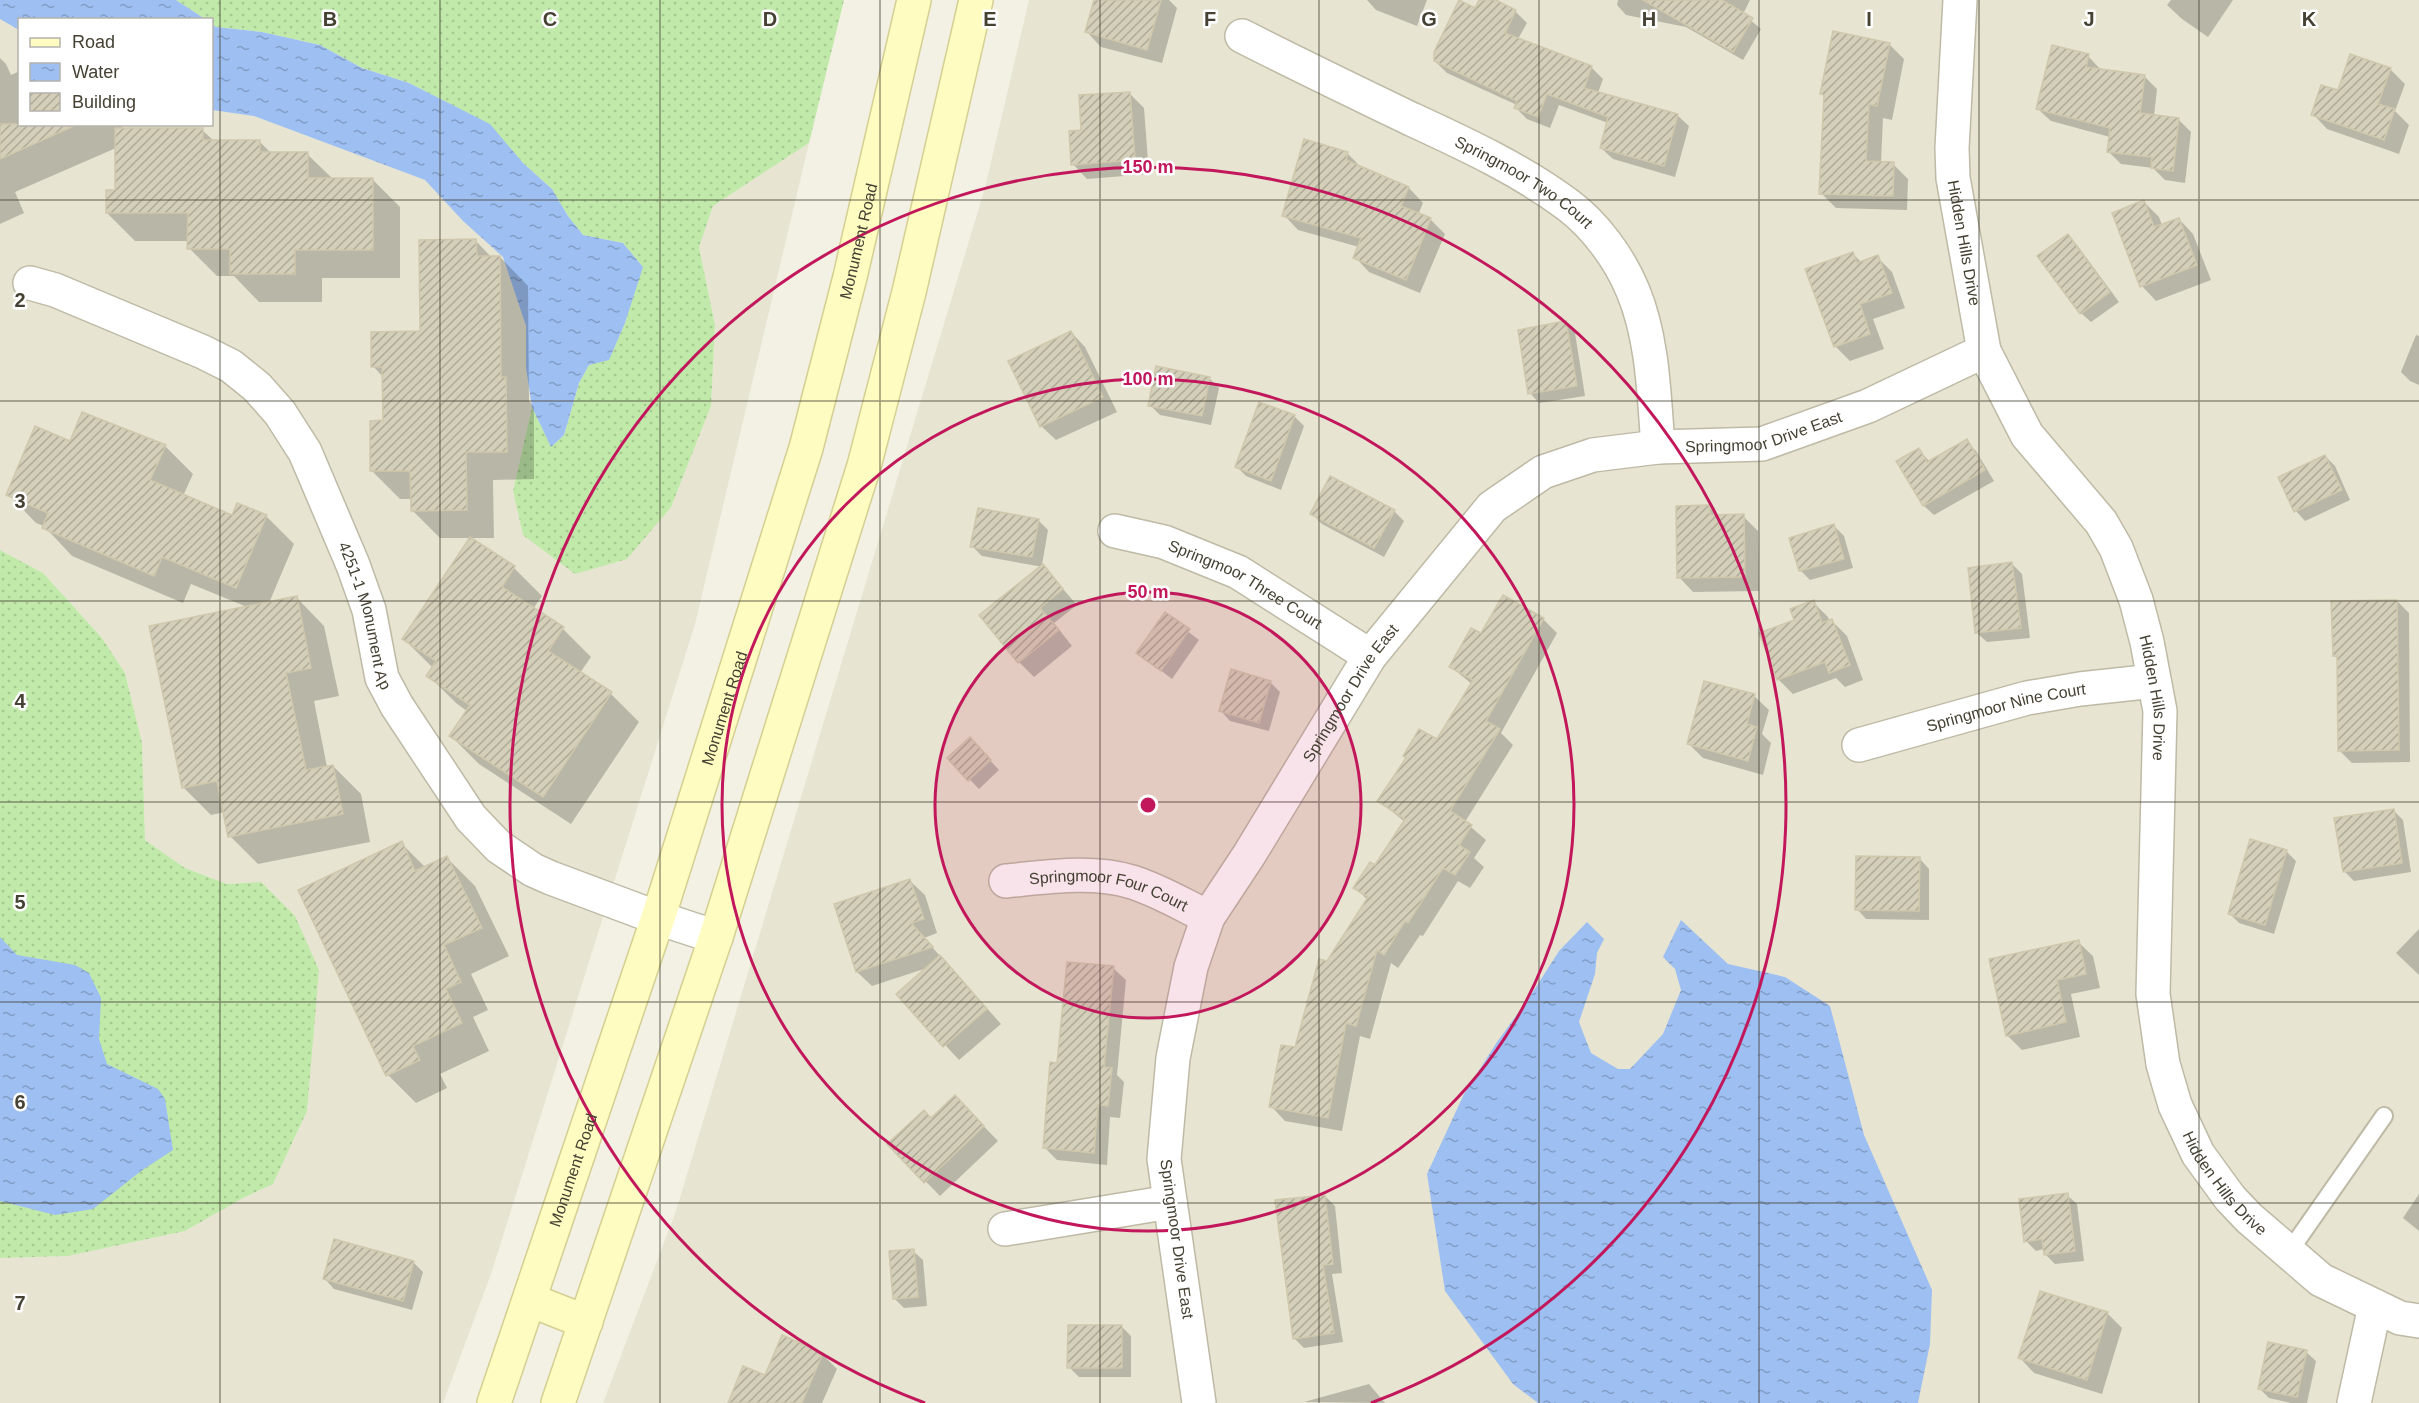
<svg xmlns="http://www.w3.org/2000/svg" width="2419" height="1403" font-family="Helvetica,sans-serif">
  <defs>
    <pattern id="grass-dots" width="8" height="8" patternUnits="userSpaceOnUse" patternTransform="scale(1.5)"><rect width="8" height="8" fill="#c1e9aa"/><path d="M2 2h.1M6 6h.1" fill="none" stroke="#a7c993" stroke-width="1.8" stroke-linecap="round"/></pattern>
    <pattern id="water-ripples" width="26" height="14" patternUnits="userSpaceOnUse" patternTransform="scale(1.5)"><rect width="26" height="14" fill="#9dbff2"/><path d="M2 4q2-2 4 0t4 0M15 11q2-2 4 0t4 0" fill="none" stroke="#829dc5"/></pattern>
    <pattern id="building-hatch" width="6" height="6" patternUnits="userSpaceOnUse" patternTransform="scale(1.5)"><rect width="6" height="6" fill="#d4cfb9"/><path d="M-1 1l2-2M0 6l6-6M5 7l2-2" fill="none" stroke="#aeaa97"/></pattern>
  </defs>
  <rect width="100%" height="100%" fill="#f2f1e4"/>
  <g fill="#e7e4d1">
    <polygon points="1029,0 2419,0 2419,1403 603,1403 676,1211 985,188"/>
    <polygon points="0,19 19,30 20,124 212,124 212,110 254,116 425,180 463,221 503,257 526,326 526,368 532,407 513,491 523,535 671,507 711,406 715,325 699,247 713,206 809,143 695,624 491,1274 443,1403 0,1403 0,1258 68,1256 185,1231 243,1198 273,1184 307,1111 312,1043 261,882 227,884 185,868 145,840 142,743 125,673 102,638 43,573 0,550"/>
  </g>
  <g fill="url(#grass-dots)">
    <polygon points="176,0 844,0 809,143 713,206 699,247 715,325 711,406 671,507 627,559 575,574 523,535 513,491 532,407 551,446 564,435 579,383 589,365 609,359 625,323 642,266 623,243 583,235 568,216 552,189 523,163 489,124 409,83 362,68 320,45 262,32 216,27 212,24 212,20 205,19"/>
    <polygon points="0,550 43,573 102,638 125,673 142,743 145,840 185,868 227,884 261,882 295,916 319,970 307,1111 273,1184 243,1198 185,1231 68,1256 0,1258"/>
  </g>
  <g fill="url(#water-ripples)">
    <polygon points="0,0 176,0 205,19 20,20 19,30 0,19"/>
    <polygon points="212,24 216,27 262,32 320,45 362,68 409,83 490,124 523,163 552,189 568,216 583,235 623,243 643,267 625,323 609,360 589,365 579,383 564,435 551,447 532,407 526,368 526,326 503,257 463,221 425,180 254,116 212,110"/>
    <polygon points="1681,920 1728,964 1785,977 1830,1006 1864,1135 1932,1290 1930,1344 1918,1403 1538,1403 1513,1384 1445,1291 1427,1174 1464,1094 1497,1042 1529,998 1559,951 1587,922 1604,939 1597,953 1595,974 1579,1022 1591,1053 1618,1069 1630,1069 1663,1034 1681,990 1675,969 1663,957"/>
    <polygon points="0,937 17,955 75,965 89,973 101,998 99,1039 107,1064 158,1089 165,1099 173,1150 141,1171 93,1209 55,1215 0,1201"/>
  </g>
  <g fill="#0003">
    <polygon points="1095,0 1169,0 1177,8 1162,63 1101,47 1087,32"/>
    <polygon points="1367,0 1427,0 1417,26 1376,10"/>
    <polygon points="1481,0 1493,0 1515,11 1527,23 1518,39 1591,67 1603,79 1598,93 1677,115 1689,126 1675,177 1613,159 1601,148 1608,123 1559,105 1550,128 1527,119 1516,108 1517,105 1447,73 1435,61 1476,10"/>
    <polygon points="1618,0 1750,0 1743,14 1761,29 1743,60 1686,27 1626,15 1617,5"/>
    <polygon points="2171,0 2233,0 2208,37 2182,19 2167,5"/>
    <polygon points="1889,44 1904,59 1892,120 1883,118 1881,163 1893,164 1908,179 1907,210 1836,208 1821,193 1825,97 1822,94"/>
    <polygon points="2088,56 2101,70 2144,76 2157,89 2154,116 2178,119 2191,132 2185,183 2165,180 2153,168 2121,164 2108,151 2110,137 2051,121 2038,109"/>
    <polygon points="0,58 6,64 11,75 20,71 20,124 121,124 123,129 202,130 214,141 260,142 272,154 307,154 333,179 372,179 400,207 400,278 322,278 322,302 259,302 234,276 217,276 189,248 189,241 135,241 107,213 116,191 116,148 15,192 24,213 0,224"/>
    <polygon points="2390,69 2405,84 2395,111 2409,125 2399,154 2327,129 2313,114 2339,92"/>
    <polygon points="1129,93 1144,108 1149,174 1087,179 1073,164"/>
    <polygon points="1347,153 1362,168 1409,188 1423,203 1418,215 1430,219 1445,234 1420,293 1369,272 1355,257 1359,247 1298,230 1284,215"/>
    <polygon points="2144,202 2159,217 2162,225 2179,219 2193,234 2211,280 2156,301 2142,286"/>
    <polygon points="2068,236 2077,245 2119,302 2091,322 2081,313"/>
    <polygon points="476,241 492,258 500,257 528,286 529,401 534,407 534,479 493,480 494,538 440,538 412,510 412,499 400,499 372,471 384,422 383,377 373,366 421,332"/>
    <polygon points="1852,253 1862,263 1877,257 1892,272 1905,308 1873,319 1884,349 1850,361 1835,346"/>
    <polygon points="1565,323 1575,333 1585,396 1539,403 1530,393"/>
    <polygon points="1071,332 1085,347 1117,412 1056,440 1041,426"/>
    <polygon points="2416,335 2419,336 2419,385 2410,381 2401,372"/>
    <polygon points="1209,378 1219,388 1211,425 1160,415 1150,405"/>
    <polygon points="1260,404 1295,417 1304,426 1281,490 1246,476 1237,467"/>
    <polygon points="1966,441 1976,451 1994,481 1934,515 1924,506 1898,462 1919,450 1930,462"/>
    <polygon points="71,443 165,446 193,474 183,496 233,517 266,516 294,544 269,603 296,597 324,626 339,696 314,701 327,767 333,766 361,794 370,842 258,864 230,836 225,812 211,815 183,787 247,607 191,584 183,603 72,556 44,526 36,523 8,494"/>
    <polygon points="2325,456 2335,466 2350,500 2305,521 2296,511"/>
    <polygon points="1709,507 1719,516 1743,516 1758,531 1759,591 1693,592 1679,577"/>
    <polygon points="1394,511 1404,521 1384,557 1322,524 1312,514"/>
    <polygon points="1038,520 1048,530 1042,565 1077,605 1054,623 1072,646 1034,677 1019,662 1043,567 982,556 972,546"/>
    <polygon points="1834,526 1844,536 1853,568 1810,580 1800,570"/>
    <polygon points="470,539 514,568 542,596 533,609 563,629 591,657 580,673 611,694 639,722 571,824 479,764 451,736 467,711 456,703 428,675 433,668 404,639"/>
    <polygon points="2012,564 2022,574 2030,638 1987,642 1977,633"/>
    <polygon points="2397,601 2409,613 2410,762 2352,763 2339,750 2338,659 2334,655"/>
    <polygon points="1813,602 1828,617 1830,622 1832,621 1847,636 1863,680 1845,687 1836,678 1793,694 1778,679 1796,620"/>
    <polygon points="1165,614 1199,640 1172,679 1138,653"/>
    <polygon points="1543,619 1557,633 1501,733 1513,745 1465,822 1486,840 1474,858 1484,867 1470,888 1458,881 1423,936 1420,935 1398,968 1391,963 1370,1039 1360,1036 1342,1131 1285,1121 1271,1106 1296,1049 1327,963 1368,900 1355,888 1375,867 1405,822 1379,801 1438,741 1473,685 1451,667 1482,635"/>
    <polygon points="1270,682 1280,692 1269,731 1230,721 1221,711"/>
    <polygon points="1754,696 1769,710 1762,734 1771,743 1763,775 1703,758 1688,743"/>
    <polygon points="970,739 999,770 979,789 949,758"/>
    <polygon points="2393,810 2403,820 2411,872 2354,881 2344,871"/>
    <polygon points="401,843 426,868 447,858 475,886 509,956 471,974 488,1010 473,1017 489,1051 440,1074 447,1088 416,1103 388,1075"/>
    <polygon points="2286,851 2296,861 2274,934 2239,923 2229,913"/>
    <polygon points="1920,859 1929,869 1929,920 1866,919 1857,909"/>
    <polygon points="910,881 925,895 937,933 924,938 1001,1024 959,1060 898,994 927,968 872,986 857,972 836,905"/>
    <polygon points="2419,929 2419,975 2396,953"/>
    <polygon points="2078,942 2093,956 2100,988 2071,994 2080,1037 2022,1050 2007,1035"/>
    <polygon points="1113,968 1126,980 1117,1075 1124,1082 1120,1118 1110,1117 1107,1165 1057,1160 1045,1148 1059,1065"/>
    <polygon points="970,1112 998,1141 940,1196 889,1144 932,1120"/>
    <polygon points="2419,1194 2419,1231 2403,1218"/>
    <polygon points="2067,1195 2077,1204 2084,1261 2055,1264 2045,1254 2044,1249 2036,1251 2026,1241"/>
    <polygon points="1325,1196 1335,1206 1342,1273 1332,1274 1343,1342 1304,1348 1294,1338"/>
    <polygon points="913,1251 923,1260 927,1306 904,1308 894,1298"/>
    <polygon points="413,1262 423,1272 412,1310 334,1289 325,1279"/>
    <polygon points="2040,1293 2108,1314 2122,1328 2102,1394 2034,1373 2020,1358"/>
    <polygon points="1121,1326 1131,1336 1131,1377 1079,1377 1069,1367"/>
    <polygon points="2306,1352 2316,1361 2307,1403 2291,1403 2269,1398 2259,1388"/>
    <polygon points="822,1354 837,1369 822,1403 736,1403 766,1377"/>
    <polygon points="1369,1384 1385,1403 1304,1402"/>
  </g>
  <g fill="url(#building-hatch)" stroke="#cfc8ac" stroke-width="1.5">
    <polygon points="1094,0 1161,0 1147,50 1085,32"/>
    <polygon points="1459,0 1475,8 1479,0 1496,0 1516,10 1505,33 1592,66 1584,88 1678,114 1664,166 1600,148 1608,117 1547,94 1538,117 1514,108 1517,101 1434,61 1434,52"/>
    <polygon points="1643,0 1722,0 1753,18 1733,52"/>
    <polygon points="1833,31 1890,43 1877,106 1869,104 1866,161 1894,162 1893,196 1819,194 1824,95 1820,94"/>
    <polygon points="2052,45 2089,54 2086,67 2145,75 2140,113 2179,118 2173,171 2151,168 2152,157 2107,152 2110,128 2036,109"/>
    <polygon points="2350,54 2391,68 2378,104 2395,109 2384,140 2311,115 2321,85 2338,90"/>
    <polygon points="1130,92 1135,160 1071,165 1069,131 1081,130 1079,95"/>
    <polygon points="0,124 78,124 0,159"/>
    <polygon points="115,128 203,128 203,140 260,140 260,152 308,152 308,178 373,178 373,250 295,250 295,274 230,274 230,249 187,249 188,213 106,213 106,190 115,190"/>
    <polygon points="1304,139 1348,152 1346,160 1409,187 1401,206 1431,218 1406,280 1353,258 1361,238 1282,216"/>
    <polygon points="2144,200 2154,227 2179,218 2197,265 2140,287 2112,213"/>
    <polygon points="2068,234 2110,292 2080,314 2037,256"/>
    <polygon points="476,239 477,256 500,256 501,377 506,377 507,452 466,452 467,510 411,511 410,471 370,471 370,421 383,420 382,367 371,367 371,332 420,331 419,240"/>
    <polygon points="1853,252 1857,263 1878,255 1892,293 1860,304 1870,334 1834,347 1805,269"/>
    <polygon points="1566,321 1577,386 1528,394 1518,330"/>
    <polygon points="1071,331 1103,397 1040,427 1008,361"/>
    <polygon points="1156,366 1210,377 1202,416 1148,406"/>
    <polygon points="1259,402 1295,415 1271,481 1235,467"/>
    <polygon points="82,412 166,445 150,480 232,515 237,503 267,515 236,588 162,557 154,576 42,528 48,513 6,495 35,426 70,441"/>
    <polygon points="1967,439 1985,470 1923,506 1896,461 1919,448 1927,462"/>
    <polygon points="2325,455 2342,490 2294,512 2278,477"/>
    <polygon points="1330,476 1395,510 1374,548 1310,514"/>
    <polygon points="1710,505 1710,515 1744,514 1745,577 1677,578 1676,506"/>
    <polygon points="978,508 1039,519 1032,557 970,547"/>
    <polygon points="1834,524 1844,559 1799,571 1789,538"/>
    <polygon points="470,537 515,566 502,587 564,627 548,651 612,692 543,797 449,736 470,705 426,676 436,661 402,639"/>
    <polygon points="2012,562 2021,628 1975,633 1968,568"/>
    <polygon points="1043,564 1063,589 1040,608 1059,630 1018,663 979,615"/>
    <polygon points="1503,595 1544,618 1486,721 1500,729 1450,811 1472,825 1459,845 1470,852 1455,875 1443,868 1408,923 1405,921 1384,955 1377,950 1356,1026 1346,1023 1328,1118 1269,1107 1281,1045 1295,1047 1319,959 1327,961 1368,897 1353,888 1370,862 1375,865 1405,819 1377,801 1406,758 1403,756 1419,729 1437,739 1473,680 1449,667 1471,628 1481,633"/>
    <polygon points="297,596 311,668 286,673 306,770 333,765 343,814 228,837 217,781 182,788 149,626"/>
    <polygon points="1814,600 1822,623 1832,619 1850,665 1829,673 1825,662 1777,680 1759,633 1794,620 1790,609"/>
    <polygon points="2397,600 2399,750 2338,751 2337,656 2333,656 2331,601"/>
    <polygon points="1165,612 1190,629 1161,671 1136,653"/>
    <polygon points="1231,669 1271,681 1259,723 1219,711"/>
    <polygon points="1704,681 1755,694 1747,724 1757,727 1748,761 1687,744"/>
    <polygon points="970,737 991,760 968,781 947,758"/>
    <polygon points="2394,809 2402,863 2343,872 2334,818"/>
    <polygon points="2250,839 2287,850 2265,925 2228,914"/>
    <polygon points="402,841 415,871 447,856 482,928 444,945 461,982 446,989 462,1023 413,1046 420,1060 386,1076 298,890"/>
    <polygon points="1856,856 1920,857 1919,911 1855,910"/>
    <polygon points="910,879 924,919 911,923 933,947 856,972 834,904"/>
    <polygon points="2079,940 2086,974 2057,980 2066,1022 2006,1036 1989,959"/>
    <polygon points="940,955 987,1009 943,1047 896,994"/>
    <polygon points="1067,962 1114,966 1104,1067 1112,1068 1108,1106 1098,1105 1094,1153 1043,1148 1050,1062 1057,1063"/>
    <polygon points="955,1095 984,1126 924,1183 887,1144 924,1110 931,1118"/>
    <polygon points="2068,1193 2075,1251 2044,1255 2042,1239 2024,1242 2019,1199"/>
    <polygon points="1325,1195 1333,1264 1323,1265 1334,1333 1293,1339 1275,1200"/>
    <polygon points="334,1239 414,1261 403,1301 323,1279"/>
    <polygon points="914,1249 918,1297 893,1299 889,1251"/>
    <polygon points="2040,1291 2108,1312 2087,1380 2018,1358"/>
    <polygon points="1068,1325 1122,1325 1122,1368 1067,1368"/>
    <polygon points="782,1335 823,1353 802,1403 728,1403 743,1366 765,1375"/>
    <polygon points="2268,1342 2307,1350 2297,1397 2258,1389"/>
  </g>
  <g fill="none" stroke-linecap="round" stroke-linejoin="round">
    <g stroke="#bebaa6" stroke-width="20">
      <polyline id="lane" points="2289,1252 2384,1116"/>
    </g>
    <g stroke="#bebaa6" stroke-width="36">
      <g id="street">
        <path id="s1" d="M1960,0L1952,148L1953,178L1984,351L2027,435L2101,522L2116,548L2136,600L2147,642L2160,711L2153,994L2163,1064L2175,1105L2198,1154L2230,1198L2249,1218L2321,1280L2400,1318L2419,1321"/>
        <path id="s2" d="M1242,36C1297,64 1353,91 1409,118C1463,143 1520,169 1568,205C1595,225 1620,259 1633,291C1653,339 1654,395 1658,447"/>
        <path id="s3" d="M30,283L55,290L203,352L231,366L257,387L280,413L305,452L353,565L369,610L382,678L397,706L471,818L499,847L533,870L551,878L658,918L716,937"/>
        <path id="s4" d="M1115,531L1164,542L1238,572L1370,656"/>
        <path id="s5" d="M1859,745L2027,698L2080,689L2154,681"/>
        <path id="s6" d="M1006,881C1047,877 1092,870 1132,882C1158,890 1183,905 1208,917"/>
        <polyline points="1005,1229 1170,1202"/>
        <path id="s7" d="M1199,1403L1164,1159L1173,1058L1191,967L1208,917L1249,855L1370,656L1492,507L1543,472L1593,455L1658,447L1762,444L1868,406L1984,351"/>
        <polyline points="2354,1403 2375,1306"/>
      </g>
    </g>
    <g stroke="#d5cf92" stroke-width="36">
      <g id="secondary">
        <polyline points="530,1300 586,1322"/>
        <path id="s8" d="M494,1403L658,918L806,448L850,277L914,0"/>
        <polyline points="558,1403 716,937 864,466 909,292 976,0"/>
      </g>
    </g>
    <use href="#lane" stroke="#fff" stroke-width="16"/>
    <use href="#street" stroke="#fff" stroke-width="33"/>
    <use href="#secondary" stroke="#fffcc1" stroke-width="33"/>
  </g>
  <path fill="none" stroke="#454133" stroke-width="1.5" stroke-opacity="0.55" d="M220,0V1403M440,0V1403M660,0V1403M880,0V1403M1100,0V1403M1319,0V1403M1539,0V1403M1759,0V1403M1979,0V1403M2199,0V1403M0,200H2419M0,401H2419M0,601H2419M0,802H2419M0,1002H2419M0,1203H2419"/>
  <circle cx="1148" cy="805" r="213" fill="#c2185b" fill-opacity=".12"/>
  <g fill="none" stroke="#c2185b" stroke-width="3">
    <circle cx="1148" cy="805" r="213"/>
    <circle cx="1148" cy="805" r="426"/>
    <path d="M925 1403A638 638 0 1 1 1371 1403"/>
  </g>
  <g text-anchor="middle" dominant-baseline="central" stroke-width="5" stroke-linejoin="round" paint-order="stroke">
    <g font-size="16" fill="#454133" stroke="#fff">
      <text stroke="none"><textPath href="#s2" startOffset="318">Springmoor Two Court</textPath></text>
      <text stroke="none"><textPath href="#s8" startOffset="1218">Monument Road</textPath></text>
      <text stroke="none"><textPath href="#s1" startOffset="244">Hidden Hills Drive</textPath></text>
      <text stroke="none"><textPath href="#s7" startOffset="1281">Springmoor Drive East</textPath></text>
      <text stroke="none"><textPath href="#s4" startOffset="142">Springmoor Three Court</textPath></text>
      <text stroke="none"><textPath href="#s3" startOffset="507">4251-1 Monument Ap</textPath></text>
      <text stroke="none"><textPath href="#s7" startOffset="759">Springmoor Drive East</textPath></text>
      <text stroke="none"><textPath href="#s1" startOffset="748">Hidden Hills Drive</textPath></text>
      <text stroke="none"><textPath href="#s8" startOffset="732">Monument Road</textPath></text>
      <text stroke="none"><textPath href="#s5" startOffset="152">Springmoor Nine Court</textPath></text>
      <text stroke="none"><textPath href="#s6" startOffset="105">Springmoor Four Court</textPath></text>
      <text stroke="none"><textPath href="#s8" startOffset="246">Monument Road</textPath></text>
      <text stroke="none"><textPath href="#s1" startOffset="1252">Hidden Hills Drive</textPath></text>
      <text transform="translate(1177 1239) rotate(82)">Springmoor Drive East</text>
    </g>
  </g>
  <g font-size="20" text-anchor="middle" font-weight="bold" fill="#454133" stroke="#fff" stroke-width="5" stroke-linejoin="round" paint-order="stroke">
    <text x="330" y="26">B</text>
    <text x="550" y="26">C</text>
    <text x="770" y="26">D</text>
    <text x="990" y="26">E</text>
    <text x="1210" y="26">F</text>
    <text x="1429" y="26">G</text>
    <text x="1649" y="26">H</text>
    <text x="1869" y="26">I</text>
    <text x="2089" y="26">J</text>
    <text x="2309" y="26">K</text>
    <text x="20" y="307">2</text>
    <text x="20" y="508">3</text>
    <text x="20" y="708">4</text>
    <text x="20" y="909">5</text>
    <text x="20" y="1109">6</text>
    <text x="20" y="1310">7</text>
  </g>
  <circle cx="1148" cy="805" r="9" fill="#c2185b" stroke="#fff" stroke-width="3"/>
  <g font-size="18" text-anchor="middle" font-weight="bold" fill="#c2185b" stroke="#fff" stroke-width="5" stroke-linejoin="round" paint-order="stroke">
    <text x="1148" y="173">150 m</text>
    <text x="1148" y="385">100 m</text>
    <text x="1148" y="598">50 m</text>
  </g>
  <rect x="18" y="18" width="195" height="108" fill="#ffffff" stroke="#b5b3ad" stroke-width="1.5"/>
  <rect x="30" y="38" width="30" height="9" fill="#fffcc1" stroke="#b5b3ad" stroke-width="1.5"/>
  <text x="72" y="48" font-size="18" fill="#454133">Road</text>
  <rect x="30" y="63" width="30" height="18" fill="url(#water-ripples)" stroke="#b5b3ad" stroke-width="1.5"/>
  <text x="72" y="78" font-size="18" fill="#454133">Water</text>
  <rect x="30" y="93" width="30" height="18" fill="url(#building-hatch)" stroke="#b5b3ad" stroke-width="1.5"/>
  <text x="72" y="108" font-size="18" fill="#454133">Building</text>
</svg>
